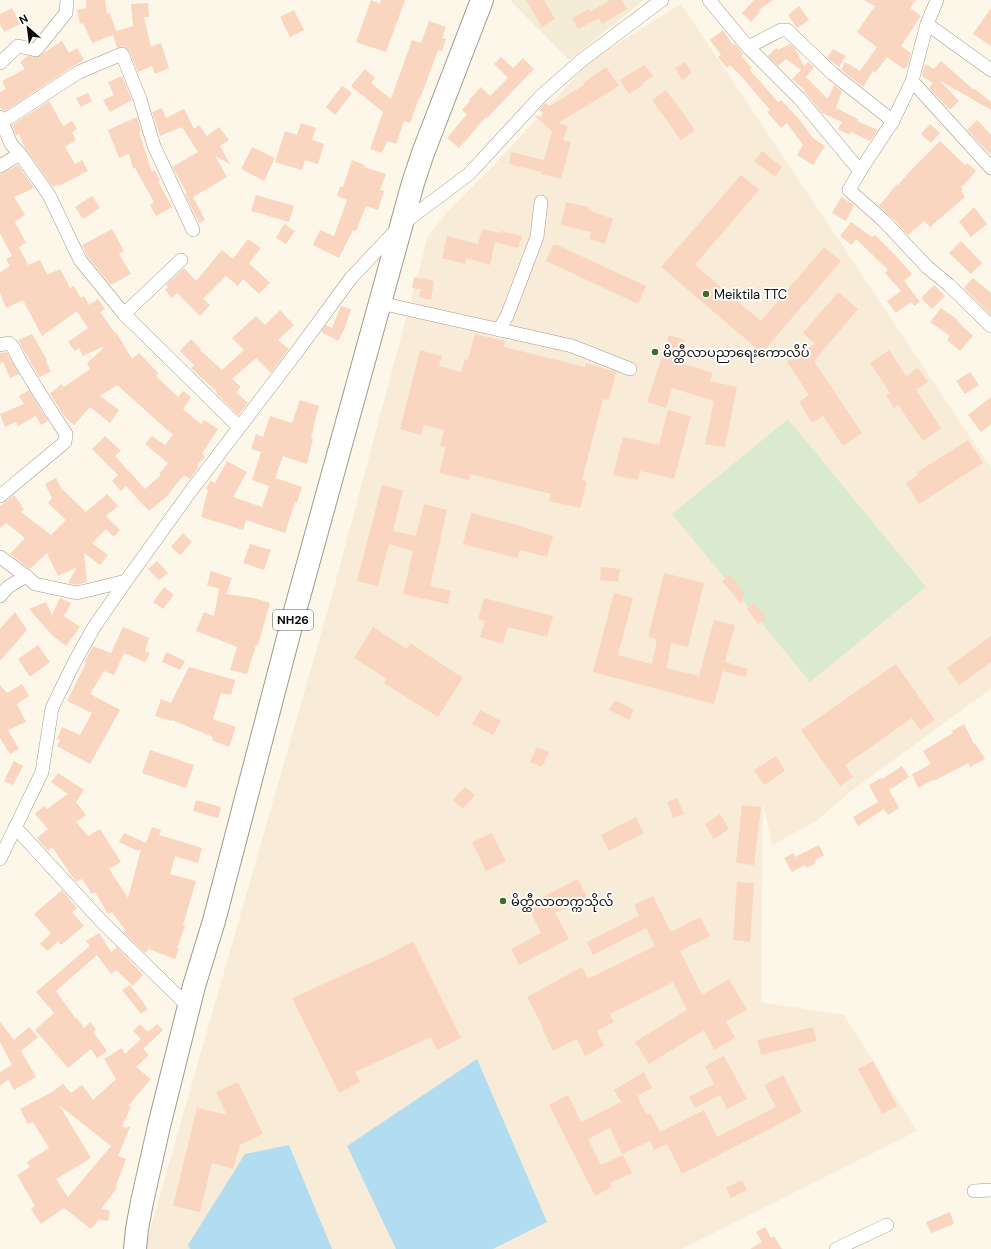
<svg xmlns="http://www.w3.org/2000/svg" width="991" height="1249" font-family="'DM Sans','Noto Sans Myanmar',sans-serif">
  <rect width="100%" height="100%" fill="#fcf7e9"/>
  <polygon fill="#f4ecd7" points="511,0 644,0 569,60 511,1"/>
  <polygon fill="#f8ecd8" points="681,4 991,468 991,689 851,791 815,822 772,845 763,803 761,1002 844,1015 917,1131 682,1249 147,1249 148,1237 331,599 428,236 449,210 491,168 591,60"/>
  <polygon fill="#daeace" points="788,419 926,587 810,682 672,514"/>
  <g fill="#b2dcef">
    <polygon points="477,1059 547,1222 493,1249 396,1249 347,1146"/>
    <polygon points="289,1145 332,1249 190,1249 188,1245 245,1154"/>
  </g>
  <g fill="#fad5c0" fill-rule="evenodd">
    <polygon points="86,0 105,0 107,14 110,13 116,31 133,26 131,4 148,3 149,17 144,17 151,47 161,43 169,68 155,74 152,66 138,72 129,51 124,46 117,48 113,35 92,43 83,23 80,24 77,10 86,8"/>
    <polygon points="371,0 380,4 381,0 405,0 386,52 356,42"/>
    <polygon points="526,0 544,0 555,19 542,27"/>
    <polygon points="610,0 622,0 627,9 602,24 599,18 578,29 572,18 589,9 590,12"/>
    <polygon points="754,0 773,0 759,10 760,12 751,22 742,13"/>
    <polygon points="864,0 916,0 910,8 921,16 901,46 911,53 907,68 906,67 904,69 887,57 875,73 873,71 863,87 841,70 845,62 860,71 877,47 857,32 875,6"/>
    <polygon points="799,6 809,20 797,28 788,15"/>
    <polygon points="12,8 20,24 4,32 0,24 0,14"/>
    <polygon points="991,8 991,46 973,34"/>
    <polygon points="294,10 304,30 290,37 280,17"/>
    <polygon points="429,21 446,27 442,38 446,39 442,51 438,50 420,99 419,98 410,123 404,121 396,144 387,141 382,153 370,149 383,112 351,86 365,69 375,78 371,83 391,99 412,40 421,43"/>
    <polygon points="723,30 733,45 735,44 743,54 741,56 752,68 750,70 778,102 781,100 799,119 813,138 825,146 813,165 797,155 803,145 787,123 781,128 767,112 770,110 742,77 730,65 727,68 718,57 721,55 710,40"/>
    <polygon points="62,41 69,53 77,48 84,60 75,65 5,111 1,109 0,107 0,92 6,89 2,81 25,69 20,62 28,56 39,57 45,52"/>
    <polygon points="790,44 795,48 804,67 808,62 814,67 806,77 828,99 834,85 842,91 836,108 858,119 857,121 878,130 870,141 851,132 849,135 838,129 842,122 822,113 804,91 805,90 792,79 801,70 786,59 778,66 768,56 776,48 778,50"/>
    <polygon points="833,49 846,56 839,67 827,58"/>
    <polygon points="501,57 513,68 523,58 534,69 487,118 486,117 459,148 447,138 467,114 462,110 470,101 469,100 481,87 490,96 508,78 494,64"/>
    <polygon points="941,61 974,90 975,89 991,102 991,110 939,80 959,101 950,110 929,88 933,83 922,76 925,64 934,69"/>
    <polygon points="685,62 692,73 682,80 675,68"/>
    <polygon points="644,65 653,76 643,83 644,84 629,94 620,80"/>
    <polygon points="606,67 619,86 558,123 568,126 563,140 571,142 561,179 541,174 541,172 509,164 511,152 544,160 552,131 534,115 541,117 544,114 539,110 545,103 550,106 584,85 583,83"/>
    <polygon points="122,76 132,100 110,112 103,100 114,95 108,82"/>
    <polygon points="342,86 352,93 335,115 326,107"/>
    <polygon points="666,90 695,130 681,140 652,100"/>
    <polygon points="88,93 92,101 81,107 76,98"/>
    <polygon points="49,101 63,126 72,121 77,129 72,132 76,140 65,147 75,164 82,160 88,171 59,186 58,184 53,187 25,148 19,134 16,136 12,125"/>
    <polygon points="162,108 166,118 184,109 194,129 199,125 207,136 219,127 229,140 220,146 230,164 215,156 227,177 193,197 205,220 199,223 185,194 187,193 172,167 198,152 182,127 160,136 152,112"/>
    <polygon points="137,117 141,131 139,132 152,172 154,170 160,180 158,181 172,207 156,216 150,205 154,202 135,168 133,168 129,154 119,158 108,130"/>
    <polygon points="977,120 991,135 991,155 967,130"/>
    <polygon points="301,123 316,128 312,140 324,144 318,164 305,160 302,170 275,162 285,131 297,135"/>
    <polygon points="930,124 940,133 931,143 921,134"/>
    <polygon points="940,141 965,165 967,163 976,171 961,188 963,189 961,191 965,197 930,227 924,221 908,235 894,220 879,206 897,184 898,185 910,171"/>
    <polygon points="252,147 275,158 264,181 241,169"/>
    <polygon points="762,151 782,167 775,177 754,161"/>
    <polygon points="352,160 365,165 364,167 386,174 380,190 384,191 378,210 366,206 356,231 353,230 339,258 313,245 320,230 334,236 347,200 337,196 340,187 343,187"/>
    <polygon points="18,165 34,188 14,197 25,215 15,222 26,243 19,247 28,265 40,260 47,275 60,269 70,288 74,286 81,298 84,296 89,305 98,299 105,309 100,312 115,333 116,332 132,359 139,353 158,373 156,376 178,397 183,391 191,397 183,409 201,424 204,420 218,429 202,453 205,457 197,465 199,466 190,479 184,475 166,497 149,511 126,486 121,491 112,481 118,475 92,449 105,436 121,451 115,456 145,489 161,475 159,474 168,463 145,444 152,436 165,445 173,435 117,385 100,396 119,410 110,423 90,407 74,425 64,416 50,394 61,384 64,387 90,369 87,363 103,349 102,347 83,356 79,348 75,351 68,342 88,328 77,311 42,336 23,300 6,308 0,293 0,272 10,266 6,259 12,256 0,233 0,174"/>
    <polygon points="741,175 759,190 695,265 761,321 824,247 841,261 762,353 661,267"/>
    <polygon points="256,195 294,206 289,222 251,211"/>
    <polygon points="92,196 100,208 83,219 75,207"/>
    <polygon points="841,197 854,205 846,221 832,213"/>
    <polygon points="566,202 589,207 588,210 613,219 605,244 589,239 591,232 561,225"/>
    <polygon points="974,207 987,224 971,237 959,222"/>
    <polygon points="851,222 872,237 875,235 894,254 912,274 904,281 920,302 914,306 911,302 896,313 887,301 901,291 885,273 888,270 856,239 852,245 840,236"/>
    <polygon points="284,224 295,231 286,244 276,238"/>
    <polygon points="112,229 124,251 119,254 131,274 111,285 87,256 82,245"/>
    <polygon points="482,229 500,233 501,231 522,236 518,248 495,242 490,265 466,258 465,264 442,258 447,236 478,244"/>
    <polygon points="248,239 261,248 249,263 270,283 259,294 243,279 238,286 226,276 203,299 210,305 200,316 177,293 172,298 165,290 168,287 166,285 184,268 196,281 222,250 233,259"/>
    <polygon points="961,241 982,263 971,274 949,253"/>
    <polygon points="553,245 557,245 646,286 638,304 546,261"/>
    <polygon points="414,277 434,281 431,300 419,297 421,289 412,288"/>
    <polygon points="973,278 991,293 991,315 964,288"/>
    <polygon points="934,285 945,296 932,309 921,298"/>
    <polygon points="838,292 858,309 814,361 862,433 843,446 823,416 812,423 799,402 809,395 787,362 815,344 803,333"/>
    <polygon points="341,306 351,309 345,328 338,341 321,332 326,325 332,328"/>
    <polygon points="941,308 958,320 957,321 973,336 960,351 947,340 950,336 930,322"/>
    <polygon points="280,310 294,325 278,340 289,349 271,373 256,358 232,379 241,387 236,392 248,403 238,415 216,393 217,392 191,368 194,365 180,351 191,339 201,349 200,350 222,370 244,350 232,338 256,316 265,325"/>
    <polygon points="32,334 47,360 46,361 51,372 39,377 18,340"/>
    <polygon points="475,334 505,341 504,347 585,367 586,363 616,372 609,400 603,399 582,480 587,481 580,508 549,501 551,494 470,474 469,480 439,473 446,447 440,446 444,430 424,425 421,435 400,429 420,350 442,356 439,366 461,372 465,359 468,360"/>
    <polygon points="669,335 685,340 678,362 713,373 710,381 737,387 725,447 705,444 714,401 672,388 666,408 647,402"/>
    <polygon points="889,350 906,376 918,368 928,382 916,390 941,428 923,441 898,405 894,408 886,395 890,393 870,363"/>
    <polygon points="7,352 19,374 10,378 3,362 0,364 0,353"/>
    <polygon points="970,372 979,385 965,394 956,381"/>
    <polygon points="29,390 48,421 41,425 36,416 18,426 16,422 5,427 0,414 24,404 19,396"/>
    <polygon points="991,397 991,424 981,432 968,415"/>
    <polygon points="300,400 319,406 313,427 314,427 311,438 313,439 307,464 283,456 275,478 302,487 297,503 295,502 285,533 246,520 243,530 201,517 208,490 206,489 210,481 215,483 227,461 247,472 233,497 262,507 269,486 252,480 261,452 251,449 256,434 263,437 270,416 292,423"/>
    <polygon points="668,410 691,416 674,479 640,471 638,480 613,475 623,437 659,445"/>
    <polygon points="968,440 983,463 919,504 906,483 918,475 916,473"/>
    <polygon points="56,478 62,489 86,512 107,494 118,506 106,516 120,530 114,537 106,529 92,543 108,555 100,565 84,553 87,582 77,585 68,583 77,567 58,576 47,553 30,569 10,554 25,538 6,523 0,528 0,506 14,495 24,509 21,512 51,535 66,520 48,503 52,498 45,484"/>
    <polygon points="382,485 403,490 393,531 416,536 424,504 447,510 430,586 451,591 448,604 403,594 413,551 389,544 378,586 357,581"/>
    <polygon points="471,513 525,527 525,528 553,536 547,557 520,550 517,558 463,544"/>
    <polygon points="183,533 192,542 180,555 171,547"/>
    <polygon points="250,544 271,550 264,570 243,563"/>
    <polygon points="157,561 168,573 159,580 148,569"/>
    <polygon points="601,567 620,569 618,582 600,580"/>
    <polygon points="211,571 232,578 226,594 254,598 270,603 258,645 256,645 247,674 230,670 237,647 196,631 204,612 214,616 219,589 207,585"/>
    <polygon points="664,573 704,583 688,647 671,643 667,668 699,676 714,620 735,625 725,662 748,669 746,677 723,671 714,704 593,672 614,593 633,598 618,655 652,664 657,639 648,637"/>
    <polygon points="730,575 744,593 741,604 722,581"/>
    <polygon points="164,587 174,595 163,609 153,602"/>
    <polygon points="60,598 71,603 64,616 80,627 66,646 52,635 29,609 46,602 52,615"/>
    <polygon points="484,598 553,616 547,637 508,627 503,644 480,637 485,621 478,619"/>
    <polygon points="754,603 766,618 758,624 747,609"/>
    <polygon points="15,612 27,630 0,661 0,629"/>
    <polygon points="123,627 149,638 145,651 150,653 145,662 124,653 114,675 104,671 90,694 120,710 90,764 57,746 60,740 57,739 62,727 80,735 92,713 67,701 86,663 84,663 93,646 111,653"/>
    <polygon points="373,627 407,649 410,643 463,678 438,717 384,683 387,679 354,658"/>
    <polygon points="991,636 991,662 959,685 947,668"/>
    <polygon points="38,645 50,662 30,677 18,659"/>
    <polygon points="166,652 185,661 180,670 162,662"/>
    <polygon points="896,664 935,720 920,730 912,718 845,765 853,777 840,786 801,730"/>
    <polygon points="189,667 235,680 231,695 221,693 213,719 236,727 229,747 212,740 213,737 172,720 171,721 155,716 161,699 171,703"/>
    <polygon points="22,684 29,696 17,704 26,722 8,730 19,749 10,754 0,738 0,685 7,693"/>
    <polygon points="615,700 634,710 629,720 609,710"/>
    <polygon points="480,710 501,721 493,735 472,724"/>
    <polygon points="964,724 974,744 975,743 985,759 970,767 968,763 934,781 933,780 918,788 912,774 931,764 923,751 953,733 952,731"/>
    <polygon points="537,747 549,752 542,767 530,762"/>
    <polygon points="150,750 194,765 186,788 142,773"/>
    <polygon points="776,756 785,771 764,785 754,770"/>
    <polygon points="14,761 23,766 13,785 4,781"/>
    <polygon points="902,766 909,777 889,790 899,808 888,815 884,809 858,826 853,817 878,802 869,785 881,778 882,779"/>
    <polygon points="58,773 84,790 76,802 86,815 76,822 88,836 100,829 121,862 109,869 128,898 141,849 138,851 119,842 124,833 146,843 152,827 161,830 159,835 202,848 198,863 175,856 170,874 196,881 183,925 185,926 177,948 179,949 175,959 149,949 145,953 124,933 126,931 112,912 108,914 95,892 92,894 82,879 76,882 52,847 48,851 37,838 48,829 35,814 44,806 47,809 68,794 51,782"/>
    <polygon points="465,787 475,795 463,809 453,800"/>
    <polygon points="677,798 684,814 673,818 667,802"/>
    <polygon points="196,800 221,807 218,818 193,811"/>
    <polygon points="742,805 761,807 754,865 736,863"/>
    <polygon points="720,814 729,829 714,839 705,824"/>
    <polygon points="636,817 644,833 609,851 601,835"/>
    <polygon points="492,833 506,861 486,871 472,842"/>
    <polygon points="819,845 824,855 815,860 816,863 807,868 805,865 792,872 784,858 793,853 795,857"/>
    <polygon points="578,879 587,897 555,913 569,939 519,965 511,949 541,933 527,905"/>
    <polygon points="737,882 754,883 750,942 733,940"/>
    <polygon points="62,890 77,908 72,912 84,926 61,945 58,941 48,951 40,944 51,933 34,914"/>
    <polygon points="653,896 671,932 700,917 710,936 680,951 702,995 729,979 747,1010 726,1021 735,1038 714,1050 704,1030 649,1064 635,1042 687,1010 673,982 610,1014 614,1022 597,1031 604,1046 585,1056 577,1039 553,1051 542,1028 543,1027 527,997 582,967 588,979 655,946 646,928 593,955 587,942 639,916 634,905"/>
    <polygon points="99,933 111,952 117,947 143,975 133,986 116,970 111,974 97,955 56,991 76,1019 77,1018 84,1028 90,1022 96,1029 93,1032 107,1051 97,1058 91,1049 68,1068 35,1030 54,1013 36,992 90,946 86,941"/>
    <polygon points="413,941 461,1038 437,1050 431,1037 355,1072 360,1082 339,1093 292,998 390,954"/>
    <polygon points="130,985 148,1009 141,1014 122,990"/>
    <polygon points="0,1022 14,1040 29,1027 38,1037 21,1051 36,1077 14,1090 8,1079 0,1086 0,1072 12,1065 0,1042"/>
    <path d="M140,1024L148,1032L157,1024L163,1030L143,1049L149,1055L136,1067L151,1079L128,1106L131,1107L122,1126L127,1128L128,1126L130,1127L118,1156L126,1159L116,1186L117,1188L101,1209L110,1211L108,1221L99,1219L91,1229L64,1208L41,1224L31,1209L35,1206L17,1175L30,1167L27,1162L49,1148L33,1122L28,1124L20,1109L52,1092L63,1084L71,1093L82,1085L93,1100L116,1079L104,1059L122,1048L125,1054L141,1039L133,1031ZM59,1105L111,1146L68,1197L56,1179L91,1158Z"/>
    <polygon points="813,1027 817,1041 761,1055 757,1040"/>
    <polygon points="724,1056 747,1099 727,1109 720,1095 695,1108 689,1097 714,1084 705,1066"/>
    <polygon points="873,1061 897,1106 882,1114 858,1069"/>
    <polygon points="644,1072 652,1088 637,1096 647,1115 650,1113 660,1132 704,1110 717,1137 776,1107 764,1085 783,1075 802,1112 682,1174 667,1144 654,1150 650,1141 622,1154 610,1128 588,1139 601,1165 623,1155 632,1173 610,1183 612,1187 595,1196 549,1105 568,1095 581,1122 621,1102 614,1090"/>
    <polygon points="238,1082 263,1134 240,1145 233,1169 212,1163 200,1212 173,1206 197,1108 227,1115 216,1092"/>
    <polygon points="742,1180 747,1190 731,1198 726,1188"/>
    <polygon points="950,1212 954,1224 931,1233 926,1222"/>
    <polygon points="765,1227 771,1238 774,1236 782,1249 750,1249 762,1242 756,1232"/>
  </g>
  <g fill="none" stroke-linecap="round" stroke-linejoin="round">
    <g stroke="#9f9a8d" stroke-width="14">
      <g id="street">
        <polyline points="709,0 748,47 800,99 860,171"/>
        <polyline points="937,0 927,24 912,81 893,121 860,171 849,190 884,221 927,267 949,285 991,326"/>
        <polyline points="927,24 991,70"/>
        <polyline points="748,47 781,30 787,30 833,74 893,121"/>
        <polyline points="0,63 18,46 36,50 66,13 67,0"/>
        <polyline points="912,81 991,168"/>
        <polyline points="0,117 11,144 20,154 49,195 80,260 124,314 239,427"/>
        <polyline points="2,122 79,72 122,54 140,99 154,146 193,230"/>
        <polyline points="0,166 20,154"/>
        <polyline points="380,303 572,346 630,369"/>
        <polyline points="124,314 181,260"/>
        <polyline points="499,330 507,316 537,237 541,202"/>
        <path d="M0,345L9,343C15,347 16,354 20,361C35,386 50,410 66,434L65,442L0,496"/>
        <polyline points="0,557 26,576 35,584 77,593 126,581 190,492 296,353 351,278 401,225 469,174 541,96 582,60 662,0"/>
        <polyline points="0,596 8,587 26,576"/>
        <polyline points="15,827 102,922 189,1007"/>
        <polyline points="0,859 42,772 52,708 73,665 94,627 126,581"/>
        <polyline points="974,1191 991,1190"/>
        <polyline points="836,1249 887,1225"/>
      </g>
    </g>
    <g stroke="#9f9a8d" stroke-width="24">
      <polyline id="highway" points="135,1249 137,1229 142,1202 159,1126 194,986 214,921 295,611 413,183 423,153 482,0"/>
    </g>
    <use href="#street" stroke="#fff" stroke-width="13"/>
    <use href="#highway" stroke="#fff" stroke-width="22"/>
  </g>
  <g fill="#426b27" stroke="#fff" stroke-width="1.5">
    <circle cx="706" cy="294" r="4"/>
    <circle cx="655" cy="352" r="4"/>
    <circle cx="503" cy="901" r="4"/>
  </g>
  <g text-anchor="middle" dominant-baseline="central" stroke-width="4" stroke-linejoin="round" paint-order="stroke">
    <rect fill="#fff" stroke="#565552" stroke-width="1" x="273" y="610" width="40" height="20" rx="3"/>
    <g font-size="12" font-weight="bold" fill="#0e0c08">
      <text x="293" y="620">NH26</text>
    </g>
    <g font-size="13" fill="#0e0c08" stroke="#fff" text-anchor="start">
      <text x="714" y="294">Meiktila TTC</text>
      <text x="663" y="352">မိတ္ထီလာပညာရေးကောလိပ်</text>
      <text x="511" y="901">မိတ္ထီလာတက္ကသိုလ်</text>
    </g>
  </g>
  <g transform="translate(28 28) rotate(332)" stroke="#ffffff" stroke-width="3" paint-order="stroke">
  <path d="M0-3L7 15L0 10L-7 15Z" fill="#0e0c08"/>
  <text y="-6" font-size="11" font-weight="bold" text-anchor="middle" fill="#0e0c08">N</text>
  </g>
</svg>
